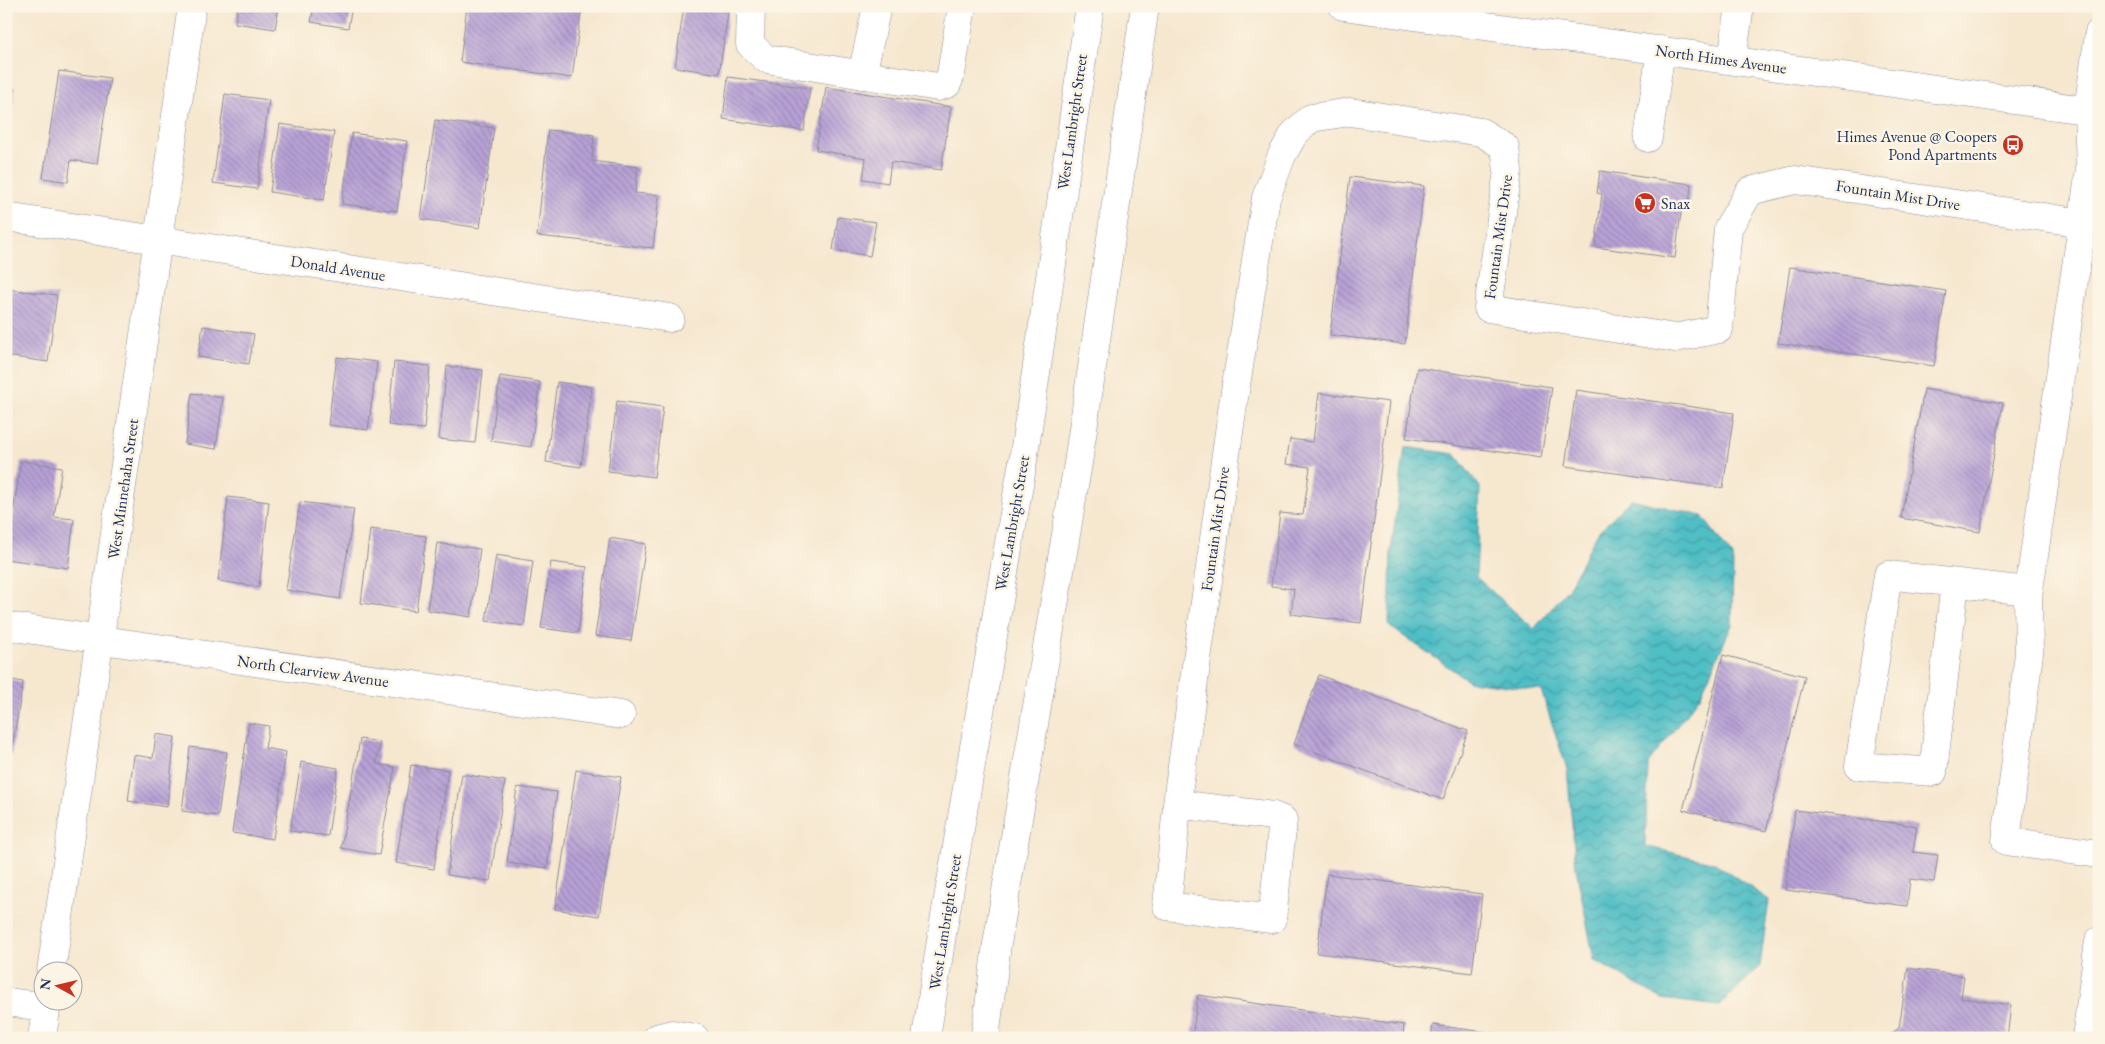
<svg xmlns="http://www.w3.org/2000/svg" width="2105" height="1044" font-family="'EB Garamond',serif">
  <defs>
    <pattern id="water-waves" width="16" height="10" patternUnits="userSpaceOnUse" patternTransform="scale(1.25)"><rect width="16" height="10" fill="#4fbec5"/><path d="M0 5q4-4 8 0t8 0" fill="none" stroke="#419ba3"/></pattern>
    <pattern id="building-back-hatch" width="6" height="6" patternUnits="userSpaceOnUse" patternTransform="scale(1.25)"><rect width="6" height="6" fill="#b8a1d6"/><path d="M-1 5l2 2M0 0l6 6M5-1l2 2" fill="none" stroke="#9584b1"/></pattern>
  </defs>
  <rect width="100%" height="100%" fill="#fcf5e5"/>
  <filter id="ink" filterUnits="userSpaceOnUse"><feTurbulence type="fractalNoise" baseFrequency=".02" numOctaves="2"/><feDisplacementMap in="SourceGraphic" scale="10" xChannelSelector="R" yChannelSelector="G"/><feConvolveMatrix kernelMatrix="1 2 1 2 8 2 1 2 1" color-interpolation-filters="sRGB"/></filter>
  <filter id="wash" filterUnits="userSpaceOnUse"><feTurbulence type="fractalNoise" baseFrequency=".0096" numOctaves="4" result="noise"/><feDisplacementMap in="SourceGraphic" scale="20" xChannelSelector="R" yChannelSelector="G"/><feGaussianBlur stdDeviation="1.12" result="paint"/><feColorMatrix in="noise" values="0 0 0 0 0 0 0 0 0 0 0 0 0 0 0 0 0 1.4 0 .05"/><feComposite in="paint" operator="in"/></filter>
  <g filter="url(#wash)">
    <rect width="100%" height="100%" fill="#f6e7cf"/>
    <polygon fill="url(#water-waves)" stroke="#357692" points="1405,447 1455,454 1480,487 1476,577 1534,629 1568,589 1598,532 1631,499 1702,516 1733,557 1732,625 1700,696 1648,764 1645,846 1715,863 1769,900 1760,966 1719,1006 1662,999 1594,960 1576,868 1567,769 1541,690 1469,681 1389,626 1391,551"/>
    <g id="blocks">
      <g fill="url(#building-back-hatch)">
        <polygon points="238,6 279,6 275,29 235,23"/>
        <polygon points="314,6 352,6 348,28 311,22"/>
        <polygon points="467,6 582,6 572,78 460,62"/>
        <polygon points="684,6 729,6 719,74 675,67"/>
        <polygon points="59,71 110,78 97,164 71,160 68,182 43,178"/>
        <polygon points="728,77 810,88 804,131 723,119"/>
        <polygon points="6,87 15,89 7,141 6,141"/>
        <polygon points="826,87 951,107 941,170 891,162 888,183 863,179 866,158 816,150"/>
        <polygon points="225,94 269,100 257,189 213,183"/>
        <polygon points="435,120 494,128 480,228 421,219"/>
        <polygon points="280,124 334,132 324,200 270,192"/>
        <polygon points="548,130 594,135 592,161 638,167 635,193 659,195 653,248 537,236"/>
        <polygon points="352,133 407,141 397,211 342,204"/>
        <polygon points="1600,171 1691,184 1689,206 1682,205 1675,258 1595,247 1602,194 1597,193"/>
        <polygon points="1350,177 1424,186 1405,344 1330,335"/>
        <polygon points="838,217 876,222 870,256 833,250"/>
        <polygon points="1790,267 1946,291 1934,366 1778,343"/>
        <polygon points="6,289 57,295 48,362 6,356"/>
        <polygon points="203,326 254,334 249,364 198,357"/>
        <polygon points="337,357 377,362 368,430 328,425"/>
        <polygon points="394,362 430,366 424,429 388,425"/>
        <polygon points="447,366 483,370 475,443 439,439"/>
        <polygon points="1417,368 1552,387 1541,458 1406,438"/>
        <polygon points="500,376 540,382 531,447 491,441"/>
        <polygon points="557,382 592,387 581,467 546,462"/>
        <polygon points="1924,389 2003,403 1980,532 1901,518"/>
        <polygon points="1576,390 1734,413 1723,488 1565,466"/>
        <polygon points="192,393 223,398 216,449 185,444"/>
        <polygon points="1319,393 1389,402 1361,623 1291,614 1294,589 1271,586 1280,513 1303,515 1310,467 1286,464 1290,439 1313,442"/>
        <polygon points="617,401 663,407 654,477 608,471"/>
        <polygon points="21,461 62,467 54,517 74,519 68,568 6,559"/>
        <polygon points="228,497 269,502 259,587 218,581"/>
        <polygon points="300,502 354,509 340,599 286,590"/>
        <polygon points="370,529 426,536 416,611 361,603"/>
        <polygon points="610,538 646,544 631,641 595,636"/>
        <polygon points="437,543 480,549 471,617 427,610"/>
        <polygon points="496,555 533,561 524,626 486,621"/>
        <polygon points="551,562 587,567 578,633 541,628"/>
        <polygon points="1723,655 1805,676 1766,831 1683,810"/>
        <polygon points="1319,675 1468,731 1443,800 1294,744"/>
        <polygon points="6,679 23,682 11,755 6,755"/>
        <polygon points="249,723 269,726 265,748 286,752 273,839 232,833"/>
        <polygon points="156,734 175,737 167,807 128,801 134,755 153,758"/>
        <polygon points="360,739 380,742 376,764 395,767 379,855 341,848"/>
        <polygon points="190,747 227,752 218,816 182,811"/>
        <polygon points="301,762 338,768 328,836 290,831"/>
        <polygon points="411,765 448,770 434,869 396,863"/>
        <polygon points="576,770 621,777 599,916 555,909"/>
        <polygon points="462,774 505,781 490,881 447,875"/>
        <polygon points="517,787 557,792 547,868 507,863"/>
        <polygon points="1795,810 1917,826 1913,852 1938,855 1934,882 1910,879 1907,906 1785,890"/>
        <polygon points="1327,874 1482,894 1472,973 1317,953"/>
        <polygon points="1908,968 1964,976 1961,998 2011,1005 2007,1038 1886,1038 1899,1028"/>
        <polygon points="1198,995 1404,1025 1403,1038 1192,1038"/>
        <polygon points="1433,1025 1523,1037 1522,1038 1431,1038"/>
      </g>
    </g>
  </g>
  <g filter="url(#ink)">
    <use href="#blocks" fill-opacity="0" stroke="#888b96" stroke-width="1"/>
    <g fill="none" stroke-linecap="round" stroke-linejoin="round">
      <g stroke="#888b96" stroke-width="29">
        <g id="minor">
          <polyline points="751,6 750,44 766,59 938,87 947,84 951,74 962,6"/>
          <polyline points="1343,6 2099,112"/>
          <polyline points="2099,33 2088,110 2090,170 2028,597 2029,653 2006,841 2099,854"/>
          <polyline points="1732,60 1740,6"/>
          <polyline points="862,75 877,6"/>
          <polyline points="1648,138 1661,50"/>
          <polyline points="6,217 670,318"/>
          <polyline points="1955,583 1933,772 1859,766 1888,575 2028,591"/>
          <polyline points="6,626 621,715"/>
          <polyline points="1177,804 1273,816 1283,820 1272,919 1167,906 1179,787 1233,404 1266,198 1282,155 1294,134 1311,118 1350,112 1481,132 1505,147 1508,171 1488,308 1675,338 1719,329 1728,228 1750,191 1795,180 2083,223"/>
          <polyline points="51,972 192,6"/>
          <polyline points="6,1002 46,1007"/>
          <polyline points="42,1038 47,1002"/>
          <polyline points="656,1038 672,1034 695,1038"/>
          <polyline points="2086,1038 2099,941"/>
        </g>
      </g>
      <g stroke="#888b96" stroke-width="29">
        <g id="major">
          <polyline points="926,1038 942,934 1023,461 1090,6"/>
          <polyline points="985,1038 997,944 1078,463 1145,6"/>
        </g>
      </g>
      <use href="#minor" stroke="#fff" stroke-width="28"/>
      <use href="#major" stroke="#fff" stroke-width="28"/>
    </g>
  </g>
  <defs>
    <g id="bus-disc" transform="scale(1.125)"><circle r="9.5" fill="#c8321e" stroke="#fcf5e5"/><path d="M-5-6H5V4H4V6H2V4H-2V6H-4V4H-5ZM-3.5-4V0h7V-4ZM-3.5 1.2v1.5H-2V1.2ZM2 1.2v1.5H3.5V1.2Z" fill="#fff"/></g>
    <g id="supermarket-disc" transform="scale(1.125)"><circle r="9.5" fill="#c8321e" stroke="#fcf5e5"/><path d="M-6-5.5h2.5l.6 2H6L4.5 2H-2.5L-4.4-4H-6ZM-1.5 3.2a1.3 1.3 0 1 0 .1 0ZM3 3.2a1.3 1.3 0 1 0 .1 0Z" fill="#fff"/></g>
  </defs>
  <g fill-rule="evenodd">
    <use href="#bus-disc" x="2013" y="145"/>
    <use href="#supermarket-disc" x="1645" y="203"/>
  </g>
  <g text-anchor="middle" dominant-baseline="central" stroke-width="5" stroke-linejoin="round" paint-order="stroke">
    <g font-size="16" fill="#1b2f5e" stroke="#fcf5e5">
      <text transform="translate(1721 59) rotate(8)">North Himes Avenue</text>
      <text transform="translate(1072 122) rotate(-82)">West Lambright Street</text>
      <text transform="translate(1898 195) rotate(9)">Fountain Mist Drive</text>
      <text transform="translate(1498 237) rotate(-82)">Fountain Mist Drive</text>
      <text transform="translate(338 268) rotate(9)">Donald Avenue</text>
      <text transform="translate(123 489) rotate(-82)">West Minnehaha Street</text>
      <text transform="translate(1012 523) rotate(-80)">West Lambright Street</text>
      <text transform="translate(1215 529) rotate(-82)">Fountain Mist Drive</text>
      <text transform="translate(313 671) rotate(8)">North Clearview Avenue</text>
      <text transform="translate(945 922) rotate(-81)">West Lambright Street</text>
    </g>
    <g font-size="16" fill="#1b2f5e" stroke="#fcf5e5" text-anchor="end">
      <text x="1997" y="136">Himes Avenue @ Coopers<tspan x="1997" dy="18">Pond Apartments</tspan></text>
      <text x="1661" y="203" text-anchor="start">Snax</text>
    </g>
  </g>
  <rect width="2105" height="1044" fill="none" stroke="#fcf5e5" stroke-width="25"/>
  <g transform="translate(58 986) rotate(278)"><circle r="24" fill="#fcf5e5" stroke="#a2a6af"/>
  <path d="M0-4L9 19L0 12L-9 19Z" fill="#c8321e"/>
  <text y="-8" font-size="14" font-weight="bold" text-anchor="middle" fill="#1b2f5e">N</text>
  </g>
</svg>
